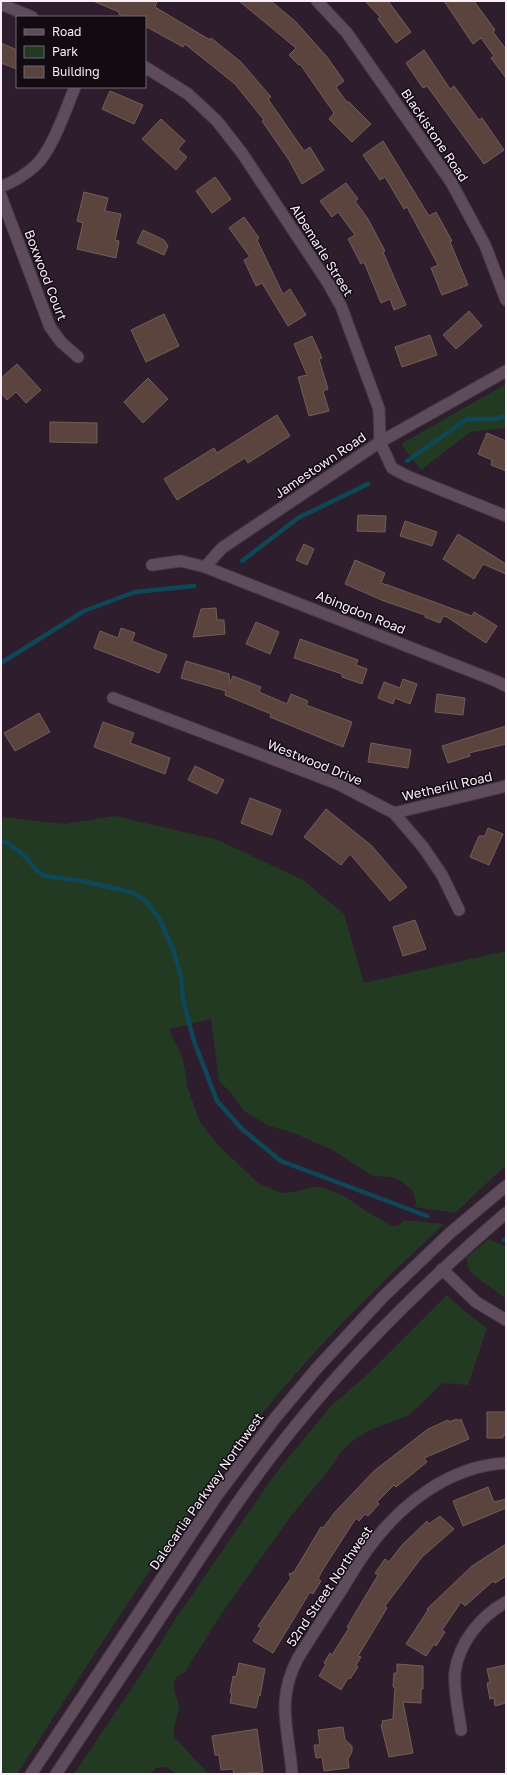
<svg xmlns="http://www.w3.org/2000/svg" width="507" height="1775" font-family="'Golos Text',sans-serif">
	<rect width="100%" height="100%" fill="#2e1e2d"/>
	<g fill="#223a22">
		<path d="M506,384V428L470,432L421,470L401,444Z"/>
		<path d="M115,816L218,840L303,880L344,914L364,983L506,951V1165L455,1213L415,1207L416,1201L412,1190L401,1181L391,1177L373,1176L333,1150L291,1132L269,1126L244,1111L232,1094L219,1081L211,1019L169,1029L183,1059L188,1089L200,1122L218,1145L258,1183L281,1193L294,1192L313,1187L324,1188L344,1196L369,1213L392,1226L399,1225L404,1220L444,1224C371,1292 300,1362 240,1442C211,1479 186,1518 159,1557C111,1628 64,1701 17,1774H1V817L64,824Z"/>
		<path d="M489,1239L506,1247V1299L470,1272L466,1258Z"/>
		<path d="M447,1295L462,1309L487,1328L468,1385L443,1383L409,1415L368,1431L354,1440L341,1452L331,1467L291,1516L220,1616L185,1672L176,1677C170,1693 179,1696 179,1708C178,1718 171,1728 175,1738L209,1774H176L167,1767L156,1768L150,1774H74L142,1673L174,1621L275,1474L330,1407L370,1372Z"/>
	</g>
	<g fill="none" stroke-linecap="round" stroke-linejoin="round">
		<g stroke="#0e4858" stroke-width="4.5">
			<path d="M407,461L467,419H494L506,416"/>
			<path d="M242,561L298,518L368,484"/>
			<path d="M1,663L84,611L135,592L194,586"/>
			<path d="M1,841L8,843L26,857L36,870L44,876L82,881L131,892L146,901L160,920L173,949L181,977L183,1000L194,1041L217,1101L242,1129L281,1161L427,1216"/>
			<path d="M504,1240H506"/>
		</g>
	</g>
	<g fill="#5b433e" stroke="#765c57">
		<path d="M93,1H157L155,7L210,40L211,38L241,62L271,97L268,99L304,151L310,147L324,170L302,184L289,160L262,121L264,120L235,84L185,44L183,47L145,26V17H125L119,14V12Z"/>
		<path d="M239,1H271L296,22L327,57L344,81L336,87L340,93L347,102H349L371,124L352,142L329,119L334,113L300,64L299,65L289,55L296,48Z"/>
		<path d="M365,1H388L411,32L396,43L378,19L380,17Z"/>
		<path d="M444,1H474L495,30L493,32L505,48L506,47V78L491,58L494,56L481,38L473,44Z"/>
		<path d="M1,43L17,50V69L1,63Z"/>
		<path d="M424,50L450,89L454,86L479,120L482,118L504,150L484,164L427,86L423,88L406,63Z"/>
		<path d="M110,91L143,105L134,124L102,109Z"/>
		<path d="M161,119L185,141L178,149L187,157L176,170L142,139Z"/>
		<path d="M383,141L429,216L436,212L452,241L450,242L468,285L442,295L431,268L438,265L407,207L404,209L385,177L380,180L363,155Z"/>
		<path d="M215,177L231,199L212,213L196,191Z"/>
		<path d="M346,183L358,199L355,201L368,219L385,251L383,252L406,305L394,310L390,299L381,303L364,262L361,264L348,239L355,235L338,212L332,217L320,201Z"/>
		<path d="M84,192L108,198L105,211L121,214L115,240L119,241L116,258L77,249L83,223L77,221Z"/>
		<path d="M244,217L259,238L257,240L283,294L290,289L306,315L288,326L262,283L256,286L244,260L250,257L229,228Z"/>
		<path d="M143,230L164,240L168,246L164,255L137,243Z"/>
		<path d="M469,311L482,326L456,349L443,335Z"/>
		<path d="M164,314L179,346L146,362L131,330Z"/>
		<path d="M430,335L437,355L402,367L395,347Z"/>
		<path d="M312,336L322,358L319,359L328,389L323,391L329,411L309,416L298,377L307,375L294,344Z"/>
		<path d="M17,364L41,390L26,403L16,392L7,400L1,393V378Z"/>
		<path d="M148,378L168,399L143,423L124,402Z"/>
		<path d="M277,415L290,436L248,463L245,458L177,500L164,479L214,448L217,453Z"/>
		<path d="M50,422L97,423V443L50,442Z"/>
		<path d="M487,433L506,441V471L491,465L492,460L478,454Z"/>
		<path d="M358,515L386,516L385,532L357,531Z"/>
		<path d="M405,521L437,532L432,546L400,536Z"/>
		<path d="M458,534L506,564V574L483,564L474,579L443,559Z"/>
		<path d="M304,544L314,549L307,565L296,560Z"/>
		<path d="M355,560L385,573L381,583L384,584V585L385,584L472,616L474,612L497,626L486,643L447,617L443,616L440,623L425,617V615L384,601L345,584Z"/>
		<path d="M216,608L217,620H224L225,634L193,637L201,609Z"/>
		<path d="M256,622L279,632L270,654L246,644Z"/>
		<path d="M121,628L135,633L132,641L167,655L159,673L94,648L100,631L118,638Z"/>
		<path d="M300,639L358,660L356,665L367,669L362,684L342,677V674L294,658Z"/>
		<path d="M186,661L229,674L230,683L233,676L261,687L259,692L287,704L291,694L308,701L306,705L352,722L343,747L270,717L271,714L225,695L226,691L181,678Z"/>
		<path d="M403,679L417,684L410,704L395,698L393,704L378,698L384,682L400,688Z"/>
		<path d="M437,694L465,698L463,715L435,712Z"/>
		<path d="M39,713L50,732L15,751L4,733Z"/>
		<path d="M103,722L134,733L130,743L170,758L165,774L94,747Z"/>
		<path d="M506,726V744L469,753L470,756L448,763L442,746Z"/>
		<path d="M371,743L411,750L408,768L368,762Z"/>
		<path d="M195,766L224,780L217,794L188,780Z"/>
		<path d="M250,798L281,810L272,835L241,823Z"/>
		<path d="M326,809L372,846L407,887L390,901L350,854L341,865L304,837Z"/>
		<path d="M488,828L503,834L489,865L470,857L479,836H485Z"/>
		<path d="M415,920L426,949L403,956L393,927Z"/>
		<path d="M487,1412H506V1435H503V1438H487Z"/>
		<path d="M457,1419L458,1421L461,1419L469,1439L424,1458L427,1462L396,1487L394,1485L377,1502L379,1504L368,1516L365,1514L359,1521L356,1518L322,1571L318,1579L321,1581L313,1594L310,1592L273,1653L253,1641L261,1628L258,1626L291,1578L289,1574L294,1572L321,1527L323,1528L335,1512L374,1471L428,1429L448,1420L449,1422Z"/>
		<path d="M488,1487L494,1502L506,1499V1508L463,1526L453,1501Z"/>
		<path d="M440,1516L454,1529L422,1557L385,1606L387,1608L358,1656L361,1657L356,1665L358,1667L350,1679L348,1678L341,1690L319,1676L326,1664L324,1663L330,1653L332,1655L349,1628L347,1627L378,1575L375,1573L385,1559L389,1562L402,1545L427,1521L429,1524Z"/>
		<path d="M506,1544V1576L495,1583L493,1581L465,1606L461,1602L442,1630L445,1632L436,1646L434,1644L426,1656L406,1644L428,1610L427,1609L472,1566Z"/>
		<path d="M239,1663L265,1669L260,1696L259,1695L256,1708L230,1703L232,1693H230L233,1676L236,1677Z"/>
		<path d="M397,1664L423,1666V1689H421V1703L403,1702L413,1753L389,1757L381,1725L383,1724L382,1721L393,1719L395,1687H393L394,1673H397Z"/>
		<path d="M506,1665V1703L495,1706L494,1698L490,1699L487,1683H490L487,1669Z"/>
		<path d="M343,1727L345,1740L352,1746V1752L348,1759L349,1768L324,1771L322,1757L316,1758L314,1745H320L318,1730Z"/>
		<path d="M257,1729L263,1772L234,1774L233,1769L221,1770L219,1755H215L212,1736Z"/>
	</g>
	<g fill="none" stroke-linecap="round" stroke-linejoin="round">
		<g stroke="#483b47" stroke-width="13">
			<g id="minor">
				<path d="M317,1L347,33L451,182L485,245L506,300"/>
				<path d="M1,4L32,17"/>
				<path d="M145,67L188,94L217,121L242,153L328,283L341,306L379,409L380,442L392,468L407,476L506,516"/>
				<path d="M1,187C13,182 25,175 35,166C52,151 66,109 75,87"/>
				<path d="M1,196L50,327L61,342L78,357"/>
				<path d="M152,565L181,561L205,567L496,681L506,686"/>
				<path d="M205,567L222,548L380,442L506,371"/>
				<path d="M113,698L338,784L394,813L423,847L442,875L459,910"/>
				<path d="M394,813L506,786"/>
				<path d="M442,1269L476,1302L506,1320"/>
				<path d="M461,1730C459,1712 453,1690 455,1672C459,1642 481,1616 506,1602"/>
				<path d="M292,1774C289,1730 275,1701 298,1658C311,1637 324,1617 337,1597C347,1582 355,1567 365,1553C398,1506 448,1466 506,1463"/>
			</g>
		</g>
		<g stroke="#483b47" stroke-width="13">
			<g id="secondary">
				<path d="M31,1774L218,1494L276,1417L317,1368L383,1297L450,1233L506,1186"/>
				<path d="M56,1774C99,1709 142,1645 185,1581C219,1529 253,1478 292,1430C356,1350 429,1279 506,1213"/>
			</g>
		</g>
		<use href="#minor" stroke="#5e4c5d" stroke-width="11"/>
		<use href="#secondary" stroke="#5e4c5d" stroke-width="11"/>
	</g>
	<g text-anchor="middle" stroke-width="3" stroke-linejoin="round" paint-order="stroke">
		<g font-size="13" fill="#f9eef8" stroke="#120b12">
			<text transform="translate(435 135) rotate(56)" y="5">Blackistone Road</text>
			<text transform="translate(322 250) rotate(58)" y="5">Albemarle Street</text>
			<text transform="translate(46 275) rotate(69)" y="5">Boxwood Court</text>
			<text transform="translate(320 465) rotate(-34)" y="5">Jamestown Road</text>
			<text transform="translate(361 612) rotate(22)" y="5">Abingdon Road</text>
			<text transform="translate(315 762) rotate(22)" y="5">Westwood Drive</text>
			<text transform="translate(447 786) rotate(-13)" y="5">Wetherill Road</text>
			<text transform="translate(206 1491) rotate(-55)" y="5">Dalecarlia Parkway Northwest</text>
			<text transform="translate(329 1586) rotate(-56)" y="5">52nd Street Northwest</text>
		</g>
	</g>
	<rect width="507" height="1775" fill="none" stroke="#f9eef8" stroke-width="4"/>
	<rect x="16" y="16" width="130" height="72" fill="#120b12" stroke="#6e666e"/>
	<rect x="24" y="29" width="20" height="6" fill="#5e4c5d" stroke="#6e666e"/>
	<text x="52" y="36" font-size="12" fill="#f9eef8">Road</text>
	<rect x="24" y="46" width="20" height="12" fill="#223a22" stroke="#6e666e"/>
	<text x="52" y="56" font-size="12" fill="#f9eef8">Park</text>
	<rect x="24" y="66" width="20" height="12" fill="#5b433e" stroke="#6e666e"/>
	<text x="52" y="76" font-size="12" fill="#f9eef8">Building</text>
</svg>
